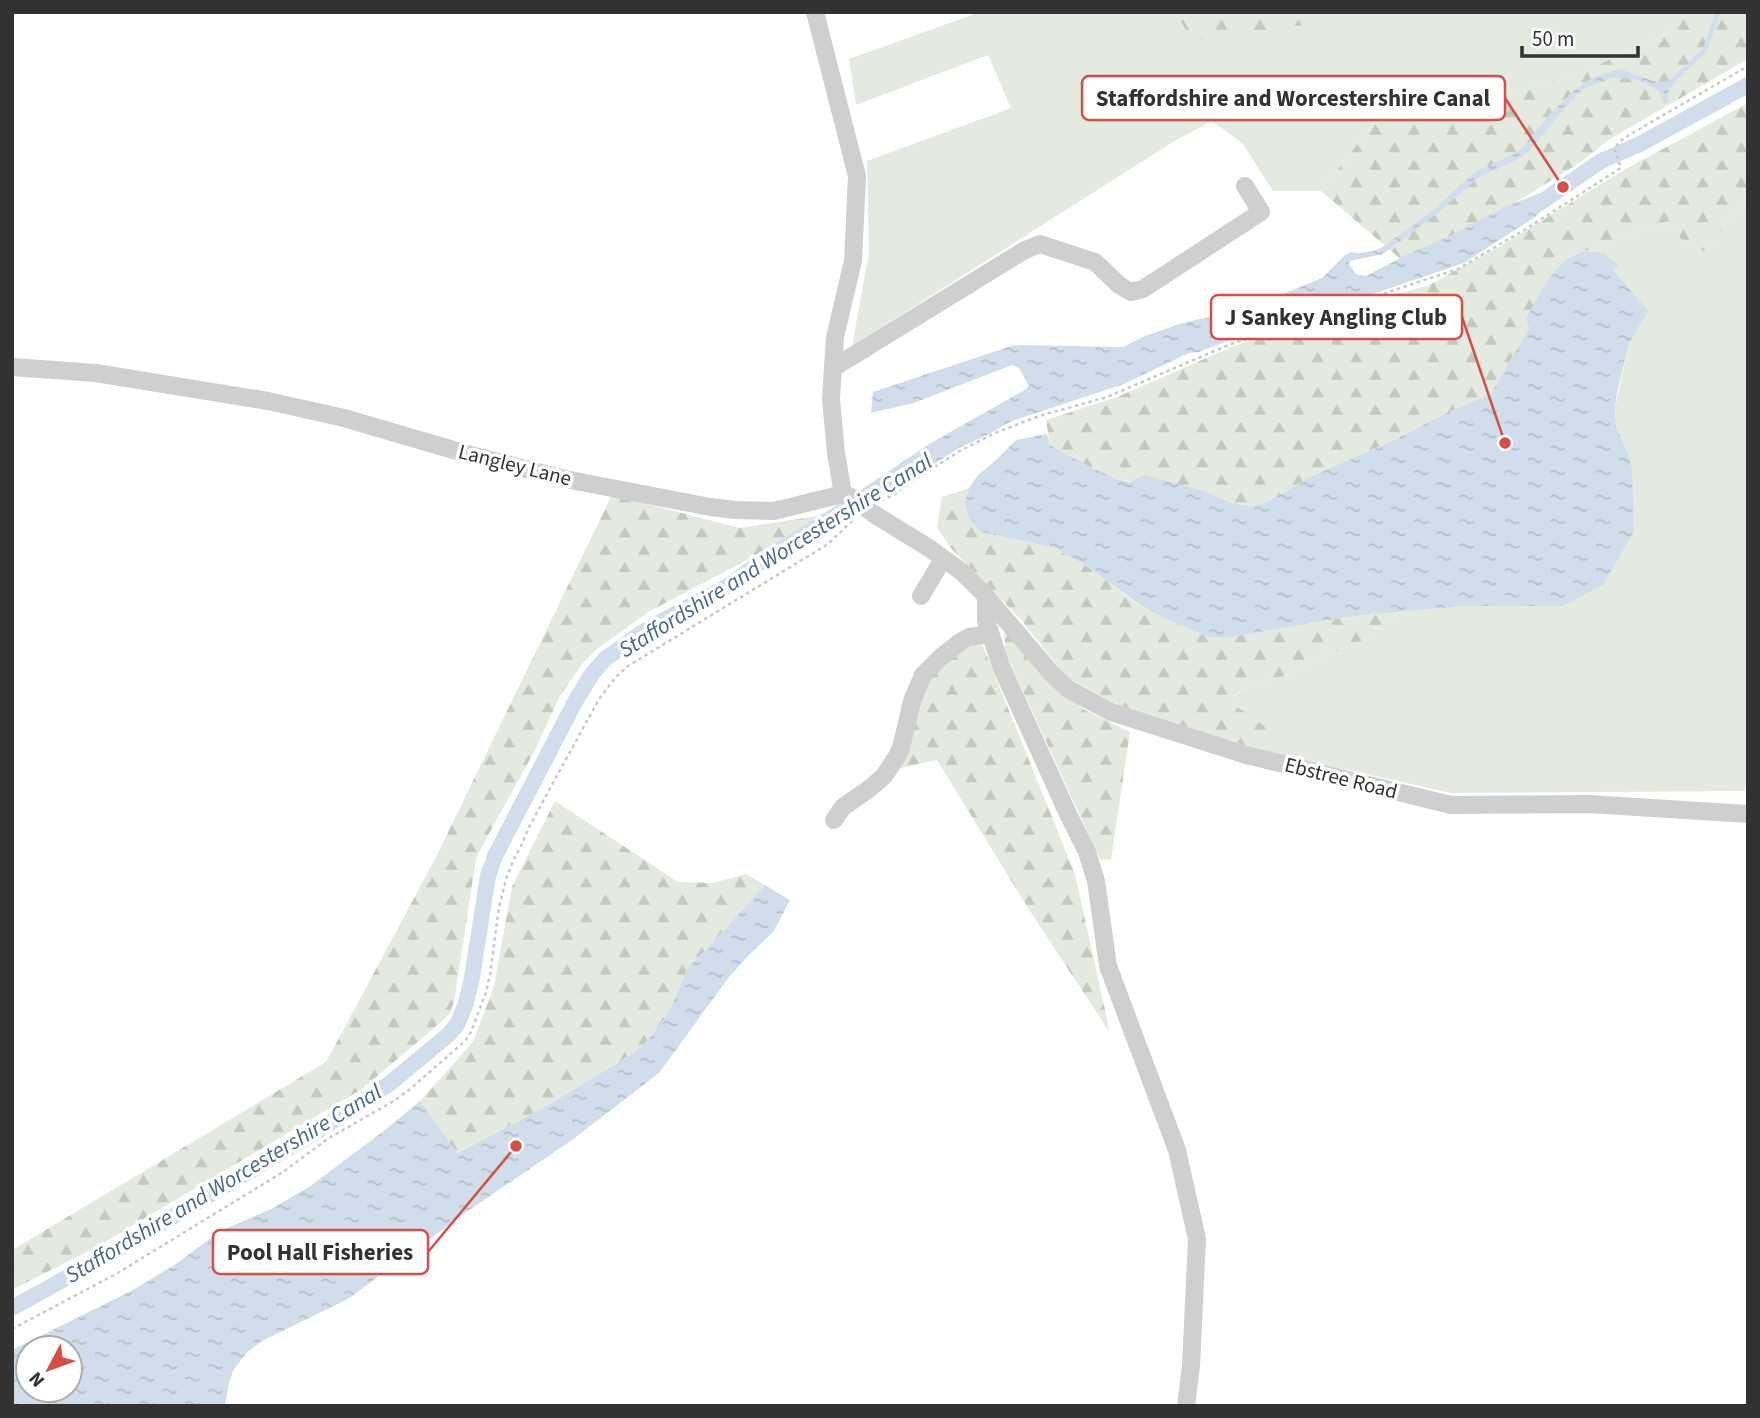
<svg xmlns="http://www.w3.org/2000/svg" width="1760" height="1418" font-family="'Source Sans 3',sans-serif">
	<defs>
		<pattern id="forest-firs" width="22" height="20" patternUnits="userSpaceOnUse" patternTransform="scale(1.75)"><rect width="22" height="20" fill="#e4eadf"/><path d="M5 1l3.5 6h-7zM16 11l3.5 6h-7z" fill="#c4c9c0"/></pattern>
		<pattern id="water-ripples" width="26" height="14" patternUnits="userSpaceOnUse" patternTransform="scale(1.75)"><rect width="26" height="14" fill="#d1ddea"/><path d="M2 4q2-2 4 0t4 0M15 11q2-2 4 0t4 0" fill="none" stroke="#b4bec9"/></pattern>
	</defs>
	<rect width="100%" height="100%" fill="#fff"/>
	<g fill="#e4eadf">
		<path d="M980,12H1673V29L1577,75L1491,99L1376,120L1321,191H1273L1243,144L1212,121L1173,142L852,346L869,252L867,161L1011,108L988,55L856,105L849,59Z"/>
		<path d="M1748,196V767L1745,791L1451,793L1268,752L1233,704V697L1252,684L1284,676L1309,663L1361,641L1400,612L1463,606H1563L1634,531L1629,456L1616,426L1615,408L1629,343L1649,311L1613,270L1619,265L1603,253L1585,251L1669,221L1683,242L1706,252Z"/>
	</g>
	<g fill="url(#forest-firs)">
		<path d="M1175,12H1400L1192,40Z"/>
		<path d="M1673,12H1748V59L1610,139L1581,162L1473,229L1404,262L1321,191L1376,120L1491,99L1577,75L1673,29Z"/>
		<path d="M1748,103V196L1706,252L1683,242L1669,221L1571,256C1551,274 1539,296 1526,319L1529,328L1491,394L1446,413L1394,440L1312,476L1269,501L1252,506L1231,503L1207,492L1117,479L1088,466L1050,445L1046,420L1117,397L1234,346L1380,298L1427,286L1499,247L1622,171Z"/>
		<path d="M969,488L965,502L981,532L1055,548L1091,569L1132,600L1157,615L1208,637L1226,638L1347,617L1400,612L1361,641L1309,663L1284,676L1252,684L1233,696V704L1270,730L1268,752L1131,712L1066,677L1023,622L950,547L937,527L942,497Z"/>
		<path d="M612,495L740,528L824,515L749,559L650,611L598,648L582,664L560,696L535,750L478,854L475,865L454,1002L450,1013L441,1022L362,1089L100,1245L12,1290V1250L326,1062L436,857Z"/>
		<path d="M1004,630L1039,669L1083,709L1130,732L1111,860L1100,859L1005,652Z"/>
		<path d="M981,641L1075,874L1110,1033L1028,908L937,760L897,769L902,704L950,656Z"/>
		<path d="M555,801L678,882L713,883L746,874L765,885L703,953L688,967L673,1003L663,1021L646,1042L632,1054L543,1108L456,1153L420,1101L473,1042L494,986L512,887Z"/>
	</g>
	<g fill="url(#water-ripples)" fill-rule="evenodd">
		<path d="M1617,69C1635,71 1655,88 1672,79L1676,82C1669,89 1666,92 1669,102L1664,104L1659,92L1655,88L1635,79L1612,78L1588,87L1577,94L1529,151L1518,159L1478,178L1439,212L1383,254L1350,261L1349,264L1356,274L1366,276L1406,255L1454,234L1505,207L1540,193L1554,190L1557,196L1535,217L1464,263L1352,301L1238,337L1199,352L1189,353L1124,384L1012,421L989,434L959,448L894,490L875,497L841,520L804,527L824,515L929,444L1023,391L1029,386L1019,368L1012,365L914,403L871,413L873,392L1011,346L1020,345L1123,347L1145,336L1179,324L1220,314L1285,293L1322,278L1344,256L1350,252L1360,253L1374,251L1381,248L1433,210L1476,171L1512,155L1523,147L1548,116L1573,91L1590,79L1603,74L1610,73Z"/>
		<path d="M1585,251L1603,253L1619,265L1613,270L1649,311L1629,343L1617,393L1615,408L1616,426L1629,456L1632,470L1634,531L1603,585L1563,606H1463L1347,617L1226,638L1208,637L1157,615L1133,600L1091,569L1055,548L981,532L969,518L965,502L969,488L978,475L994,462L1016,440L1047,434L1050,445L1088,466L1117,479L1130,482L1145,475L1207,492L1231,503L1252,506L1269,501L1312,476L1394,440L1446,413L1491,394L1529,328L1526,319C1537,299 1550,271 1569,258C1574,255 1579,253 1585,251Z"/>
		<path d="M765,885L790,900L774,931L749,955L729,977L659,1073L572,1140L465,1213L348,1299L262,1341L246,1353L233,1371L228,1387L225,1406H12V1350L133,1290L176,1264L220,1231L271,1209L309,1187L385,1130L420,1101L457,1153L543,1108L632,1054L646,1042L663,1021L673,1003L688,967L703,953ZM28,1348H70V1390H28Z"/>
	</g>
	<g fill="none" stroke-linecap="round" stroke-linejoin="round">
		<path stroke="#d1ddea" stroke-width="4.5" d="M1670,83L1705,50L1718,12"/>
		<g stroke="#d1ddea" stroke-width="16">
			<path d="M1540,203L1601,161L1640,144L1748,85"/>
			<path d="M12,1308L115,1251L314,1133L389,1084L447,1036L457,1025L466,1003L472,977L488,876L495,856L576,700L592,674L605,659L640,634L662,621L728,586L765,559L841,512"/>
		</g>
		<g stroke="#c9c9c9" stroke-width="2.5" stroke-dasharray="3.5 3.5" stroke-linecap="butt">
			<path d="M881,500L894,495L901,489L958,452L995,433L1039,416L1107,397L1231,344L1458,269L1529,227L1621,168L1614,148L1624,138L1748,66"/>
			<path d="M12,1329L116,1274L283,1172L329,1138L392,1102L409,1090L465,1041L471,1032L486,992L490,975L499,907L507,876L514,859L521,846L530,825L599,699L616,677L628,666L828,544L853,520"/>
		</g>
		<g stroke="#cfcfcf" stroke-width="18">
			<path d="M815,12L857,176L853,261L835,337L831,399L836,453L843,494"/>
			<path d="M12,367L96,373L268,401L344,418L467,454L565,479L710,507L736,510L774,511L843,494L849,496"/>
			<path d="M833,368L1025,250L1040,244L1095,262L1119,285L1131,292L1143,289L1261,212L1245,186"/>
			<path d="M874,514L929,548L962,572L983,593L1052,674L1068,689L1111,712L1246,755L1451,805L1589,804L1748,814"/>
			<path d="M921,596L943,559"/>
			<path d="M986,598V620L1001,666L1068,814L1087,852L1096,881L1108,966L1177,1150L1197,1239L1191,1366L1186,1406"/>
			<path d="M834,820L843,807L869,789L884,776L896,758L901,748L912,701L923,675L941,657L960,642L969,637L990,634"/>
		</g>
		<path stroke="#cfcfcf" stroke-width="18" d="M849,496L874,514"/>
	</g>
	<g text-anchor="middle" stroke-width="7" stroke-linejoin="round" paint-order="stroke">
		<g font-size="21" fill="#323232" stroke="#fff">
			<text transform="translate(515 465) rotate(14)" y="7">Langley Lane</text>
			<text transform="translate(1341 778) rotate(14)" y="7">Ebstree Road</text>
		</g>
		<g font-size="23" font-style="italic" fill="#47698d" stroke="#fff">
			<text transform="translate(775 555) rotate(-32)" y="8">Staffordshire and Worcestershire Canal</text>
			<text transform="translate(223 1183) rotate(-31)" y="8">Staffordshire and Worcestershire Canal</text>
		</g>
	</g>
	<path fill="none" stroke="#d54f48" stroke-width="2.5" d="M1563 187L1505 98M1505 443L1462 317M516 1146L428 1252"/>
	<g fill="#d54f48" stroke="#fff" stroke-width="2.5">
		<circle cx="1563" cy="187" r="7"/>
		<circle cx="1505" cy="443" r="7"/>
		<circle cx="516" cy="1146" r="7"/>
	</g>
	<g fill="#fff" stroke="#d54f48" stroke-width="2.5">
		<rect x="1082" y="76" width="423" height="44" rx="7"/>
		<rect x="1211" y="295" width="251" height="44" rx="7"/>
		<rect x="213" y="1230" width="215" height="44" rx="7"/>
	</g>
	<g font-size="23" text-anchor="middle" font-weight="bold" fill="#323232">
		<text x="1293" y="106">Staffordshire and Worcestershire Canal</text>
		<text x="1336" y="325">J Sankey Angling Club</text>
		<text x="320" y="1260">Pool Hall Fisheries</text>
	</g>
	<rect width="1760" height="1418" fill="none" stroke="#323232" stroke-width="28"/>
	<g transform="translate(49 1369) rotate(229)"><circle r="33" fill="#ffffff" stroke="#adadad" stroke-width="2"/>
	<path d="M0-5L12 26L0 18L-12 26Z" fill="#d54f48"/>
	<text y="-10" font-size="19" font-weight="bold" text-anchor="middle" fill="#323232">N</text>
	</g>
	<path d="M1522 46v10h116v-10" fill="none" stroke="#323232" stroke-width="3.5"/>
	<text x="1532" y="46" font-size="21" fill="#323232" stroke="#ffffff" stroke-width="5" paint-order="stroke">50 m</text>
</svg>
